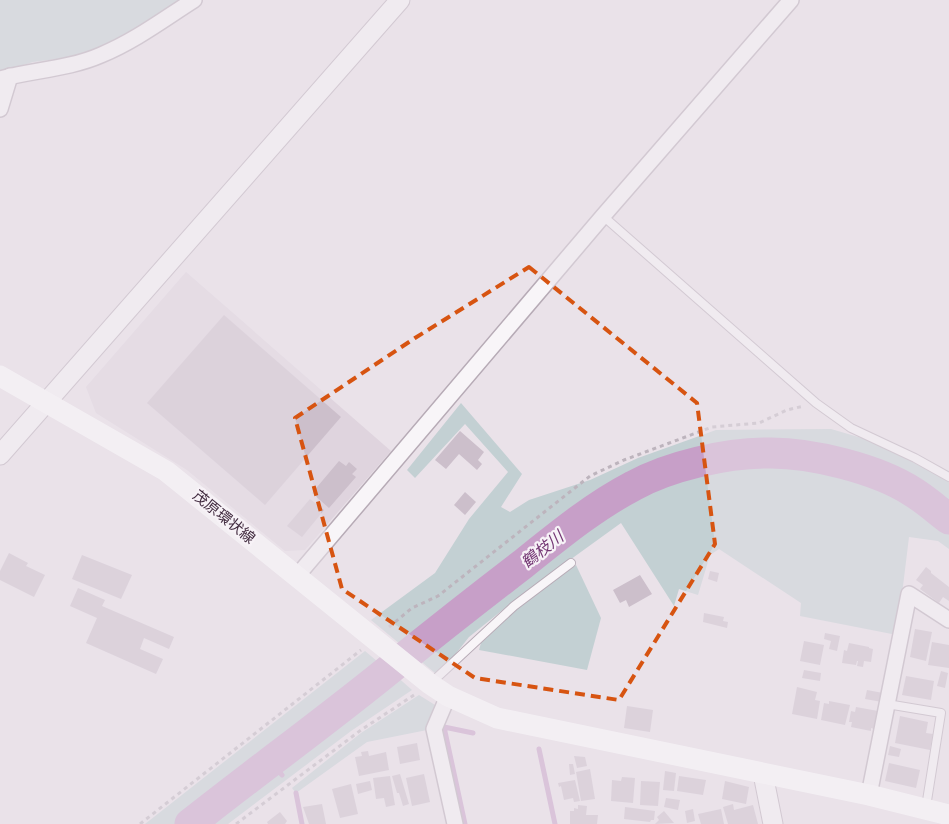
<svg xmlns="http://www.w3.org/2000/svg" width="949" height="824" font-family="'Open Sans','Noto Sans JP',sans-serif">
	<rect width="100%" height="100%" fill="#eae2e9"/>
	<path fill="#dfd4de" d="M186,272L391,451L305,550L285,551L187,470L96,413L86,387Z"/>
	<g fill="#c3d0d3">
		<path d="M0,0H182L101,50L72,57L33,62L0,72Z"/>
		<path d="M461,403L522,474L501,507L510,512L529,500L590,480L638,458L716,430L831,429L872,441L949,481V549L938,541L909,537L897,635L800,616L801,603L719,549L710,555L698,595L679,589L674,606L621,523L520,596L469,637L450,661L435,673L371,620L435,573L469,519L508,472L465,424L415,478L407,470Z"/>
		<path d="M576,565L601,618L587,670L479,650L481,643L520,606Z"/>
		<path d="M365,651L384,667L181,824H145Z"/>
		<path d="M394,674L412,690L351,731L228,824H198Z"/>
		<path d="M419,695L435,705L427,730L367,742L296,793L292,788L361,733Z"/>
	</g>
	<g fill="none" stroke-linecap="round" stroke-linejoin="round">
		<g stroke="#c79fc8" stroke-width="5">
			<path d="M539,749L555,824"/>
			<path d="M271,762L282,775"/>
			<path d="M296,793L302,824"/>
			<path d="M465,824L444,727L473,733"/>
		</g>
		<path stroke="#c79fc8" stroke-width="31" d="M190,824C258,770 329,719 396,664C438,630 480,597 523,564C558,536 593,507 633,486C669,466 726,453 767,453C810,452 878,469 913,492C926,500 937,510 949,519"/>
	</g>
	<g fill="#ccbfcb">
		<path d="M224,315L341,417L265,505L147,403Z"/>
		<path d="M460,431L484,452L478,460L482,464L477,470L459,454L446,469L435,460Z"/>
		<path d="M339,461L346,466L349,462L357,469L352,474L356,477L329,508L312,493Z"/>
		<path d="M465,492L476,502L465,515L454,505Z"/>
		<path d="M310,499L324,510L302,537L287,526Z"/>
		<path d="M9,553L28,563L26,566L45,575L34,597L0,580V571Z"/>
		<path d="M82,555L132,575L121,599L72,579Z"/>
		<path d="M926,567L931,571V573L949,587V601L943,597L939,603L920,589L923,585L916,580Z"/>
		<path d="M710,571L719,573L717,582L708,579Z"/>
		<path d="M640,575L652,594L629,607L626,600L620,603L613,590Z"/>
		<path d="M78,588L105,600L102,606L174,637L169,649L144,638L140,649L163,659L156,674L86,643L97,618L70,606Z"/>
		<path d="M704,613L724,617L723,621L728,622L727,628L703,622Z"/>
		<path d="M915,629L932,632L926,661L910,657Z"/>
		<path d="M825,633L840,636L837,651L829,649L831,641L824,639Z"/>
		<path d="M804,641L824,645L820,665L800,661Z"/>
		<path d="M932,642L949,645V668L928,665Z"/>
		<path d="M849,643L869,647V648L873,649L871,662L864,661L863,667L857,666L858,661H857L856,665L842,663L844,650L847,651Z"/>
		<path d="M804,670L821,673L820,681L802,678Z"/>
		<path d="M941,671L948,673L945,688L937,686Z"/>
		<path d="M906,676L934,681L931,700L902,695Z"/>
		<path d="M797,687L817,692L815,700L820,701L817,719L792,714Z"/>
		<path d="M867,690L883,693L882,702L865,699Z"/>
		<path d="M829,701L850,705L845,725L821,720L824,703L829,704Z"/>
		<path d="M627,706L653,710L650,732L624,728Z"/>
		<path d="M856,707L878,711L874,729L871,728V731L851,727L852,722H849L851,711L855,712Z"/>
		<path d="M900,716L928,722L926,733L933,734L930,750L895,743Z"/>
		<path d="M417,743L420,760L400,764L397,747Z"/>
		<path d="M890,746L901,749L899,757L888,755Z"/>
		<path d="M368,751L369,756L386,752L389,770L359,776L355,757L362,756L361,752Z"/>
		<path d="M574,756L585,757L587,766L577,768Z"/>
		<path d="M889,763L920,770L916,788L885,781Z"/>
		<path d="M569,764H573L575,774L570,775Z"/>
		<path d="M590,769L595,799L581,801L576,772Z"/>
		<path d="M665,771L676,773L674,791L663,790Z"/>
		<path d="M400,774L409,804L403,806L399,793H397L392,776Z"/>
		<path d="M424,774L430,802L412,806L406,778Z"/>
		<path d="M390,776L395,805L386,807L384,798L376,799L373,778Z"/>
		<path d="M679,776L706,780L703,795L677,791Z"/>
		<path d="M622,777L635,778L633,803L611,801L612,780L621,781Z"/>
		<path d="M575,780L580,801L574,802L573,798L564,800L561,786L559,787L558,783Z"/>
		<path d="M370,781L372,790L358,794L356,784Z"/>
		<path d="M641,781L660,782L658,806L640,805Z"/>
		<path d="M725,781L749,787L746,804L722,799Z"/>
		<path d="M351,784L358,814L340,818L332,789Z"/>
		<path d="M666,798L680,800L678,810L664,807Z"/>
		<path d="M322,804L326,824H309L303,807Z"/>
		<path d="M733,804L734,810L753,805L758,824H728L723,807Z"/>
		<path d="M578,805L587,806L586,815H598L597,824H570V811H574V808L578,809Z"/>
		<path d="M625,807L655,811L654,820H651L650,822L624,819Z"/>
		<path d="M693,809L695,821L687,823L685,811Z"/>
		<path d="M721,809L724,824H701L698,814Z"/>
		<path d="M664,811L674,823L655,824L659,820L657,817Z"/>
		<path d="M280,812L287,821L285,824H268L267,822Z"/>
	</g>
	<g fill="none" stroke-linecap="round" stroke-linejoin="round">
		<g stroke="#b7abb6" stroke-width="10">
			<g id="service">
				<path d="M603,216L816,403L851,428L915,458L949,477"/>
				<path d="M431,683L514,606L571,563"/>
				<path d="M887,704L941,713L926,807"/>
			</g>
		</g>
		<g stroke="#b7abb6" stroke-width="18">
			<g id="minor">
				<path d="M0,79C33,70 69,69 101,55C135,41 164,19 194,0"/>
				<path d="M0,109L10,76"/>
				<path d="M297,576L603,216L791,0"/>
				<path d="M448,696L434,729L455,824"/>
				<path d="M869,795L909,594L949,620"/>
			</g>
		</g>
		<g stroke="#b7abb6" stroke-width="21">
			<g id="tertiary">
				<path d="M0,455L400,0"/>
				<path d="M763,774L773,824"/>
			</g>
		</g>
		<g stroke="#bdb4bd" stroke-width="3" stroke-dasharray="4 4" stroke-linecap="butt">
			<path d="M389,627L412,608L438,596L590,476L624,460L712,427L759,423L787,410L804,406"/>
			<path d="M140,824L361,650"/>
			<path d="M236,824L361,730L414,695"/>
		</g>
		<use href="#service" stroke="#f8f5f8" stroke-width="8"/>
		<use href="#minor" stroke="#f8f5f8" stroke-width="15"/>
		<use href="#tertiary" stroke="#f8f5f8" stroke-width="19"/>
		<path stroke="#fff" stroke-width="21" d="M0,376L166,471L430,684L448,696L497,718L869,795L949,815"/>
	</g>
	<path d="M0 0H949V824H0ZM529,267L697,403L715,544L619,700L475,678L342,589L295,418L415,338Z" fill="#eae2e9" fill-opacity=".55" fill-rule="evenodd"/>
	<path fill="none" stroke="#d75411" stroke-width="4" stroke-dasharray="10 6" stroke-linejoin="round" d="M529,267L697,403L715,544L619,700L475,678L342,589L295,418L415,338Z"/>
	<g text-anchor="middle" stroke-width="4.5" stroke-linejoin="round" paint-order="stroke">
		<g font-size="15" fill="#412b3f" stroke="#f7f2f7">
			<text transform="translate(224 517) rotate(39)" y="5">茂原環状線</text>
		</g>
		<g font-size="16" font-style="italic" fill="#733673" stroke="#f7f2f7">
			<text transform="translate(542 549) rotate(-38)" y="6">鶴枝川</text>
		</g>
	</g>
</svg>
